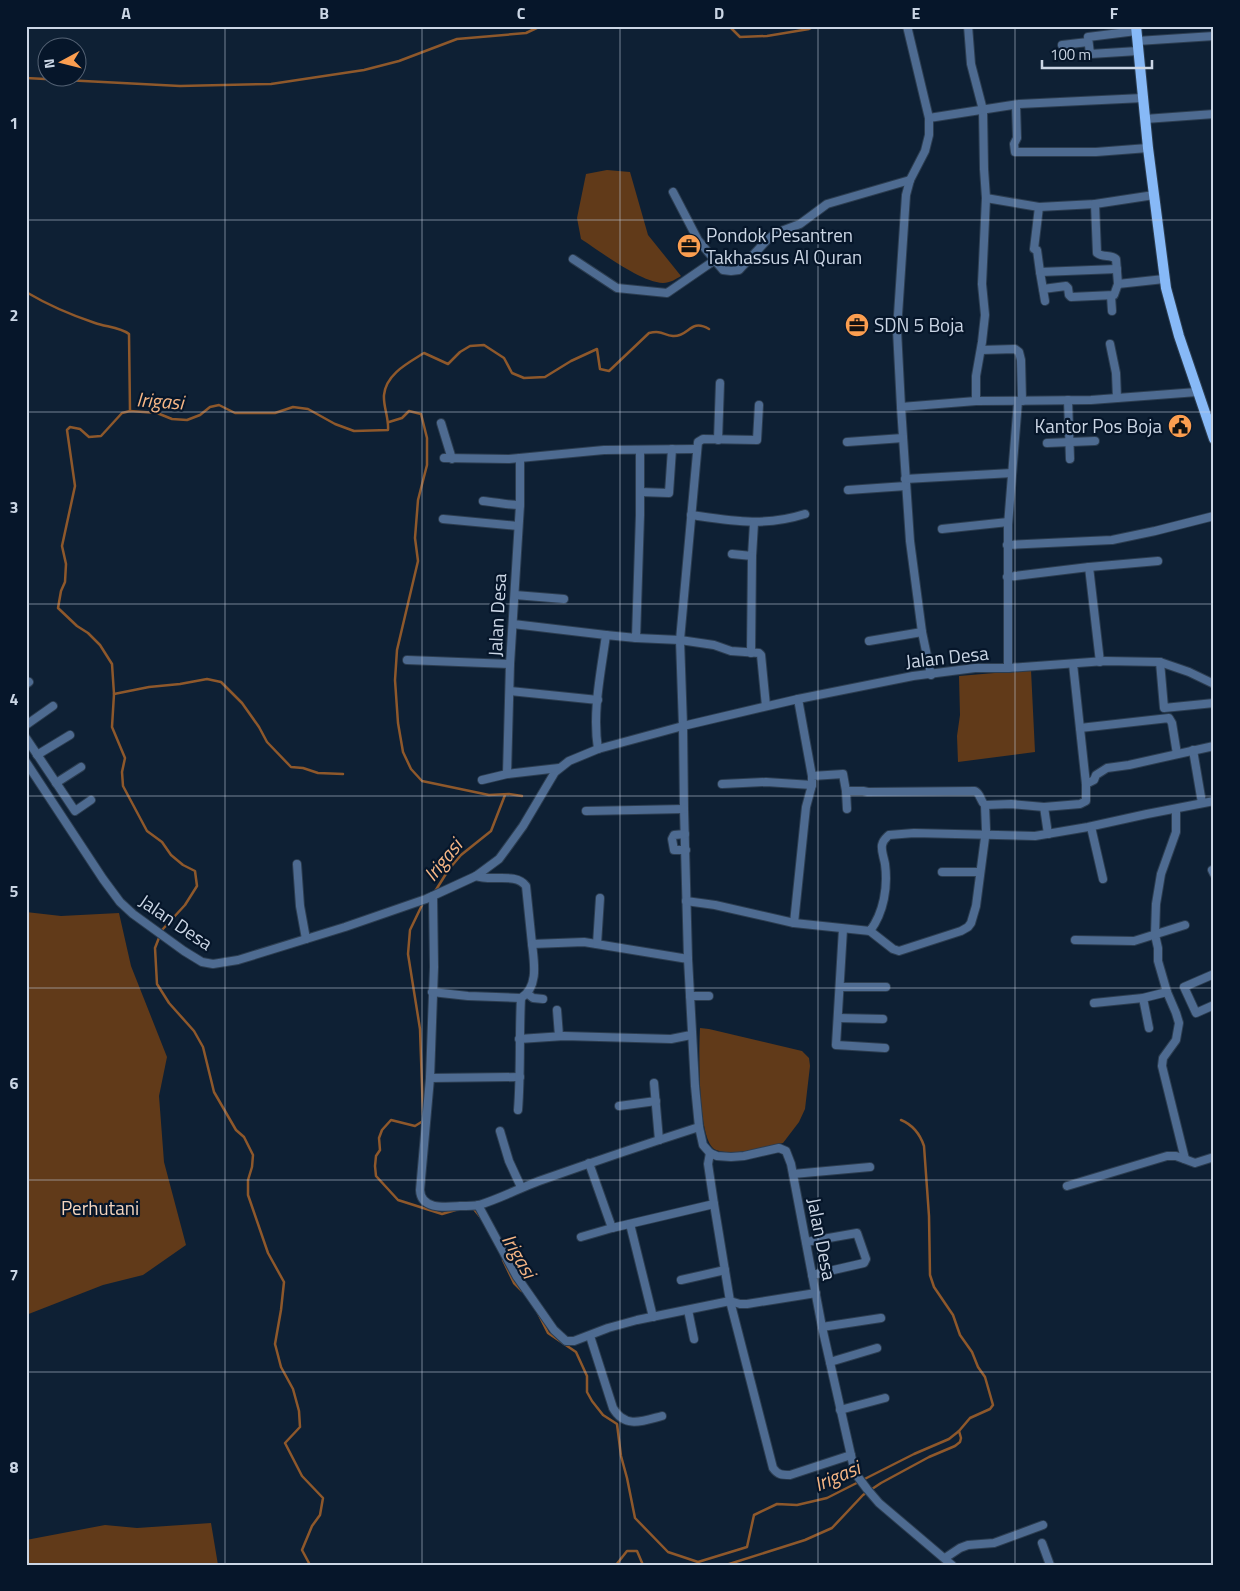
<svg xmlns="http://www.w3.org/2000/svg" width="1240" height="1591" font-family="'Titillium Web',sans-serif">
	<rect width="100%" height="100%" fill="#0e2034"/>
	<g fill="#613a19">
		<path d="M607,170L630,172L648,235L681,276C676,279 670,283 663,283C640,282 601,252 581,239L577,218L586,174Z"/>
		<path d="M1031,670L1035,752L958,762L957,736L960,715L959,676Z"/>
		<path d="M26,912L61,916L119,913L131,966L167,1057L159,1096L164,1162L186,1245L143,1275L103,1285L26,1315Z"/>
		<path d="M700,1028L709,1029L802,1051L809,1058L810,1066L805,1109L799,1122L783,1143C765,1147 733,1157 716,1150C697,1144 699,1048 700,1028Z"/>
		<path d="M211,1523L218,1565H26V1540L105,1525L137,1528Z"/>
	</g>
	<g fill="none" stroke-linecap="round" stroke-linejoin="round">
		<g stroke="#8e582b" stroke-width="2.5">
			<path d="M729,26L740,37L767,36L809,29L815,26"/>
			<path d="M26,78L180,86L271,84L364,70L399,61L457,39L526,33L541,26"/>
			<path d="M26,292C48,305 71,315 95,323C106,327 120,327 129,334L130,411"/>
			<path d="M389,422L402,418L409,411L421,414L427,438V465L418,500L415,538L418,561L397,650L395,680L398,723L403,752L411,769L422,781L489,795L509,794L522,796"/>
			<path d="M114,694L149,687L180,684L207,679L221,682L242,703L259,727L267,742L291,767L303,768L318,773L343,774"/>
			<path d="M434,893L449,869L461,855L491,831L505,795"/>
			<path d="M423,1115L420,1029L408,954L410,930L423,903"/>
			<path d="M423,1121L415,1126L391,1120L382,1130L379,1138L380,1150L376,1156L375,1166L376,1176L398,1200L442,1214L459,1209"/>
			<path d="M473,1208L482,1219"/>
			<path d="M503,1260L514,1283L522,1291"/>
			<path d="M538,1313L548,1333L576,1352L587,1376V1392L592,1401L603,1415L617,1424L621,1456L627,1478L635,1518L668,1552L698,1562L747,1547L754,1515L777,1504L797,1505L827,1498L914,1454L949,1439L959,1431L970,1418L990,1409L993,1405L985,1377L978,1367L972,1352L960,1335L953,1315L934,1287L930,1275L929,1216L924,1146C920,1134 913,1125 901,1120"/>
			<path d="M310,1565L302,1550L312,1526L320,1515L323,1498L302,1476L285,1443L300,1427L299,1411L293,1389L281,1367L275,1344L281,1310L284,1282L268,1253L248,1195V1180L252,1167L253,1155L244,1137L236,1130L214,1092L203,1047L194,1031L169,1003L157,984L155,948L162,930L185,905L197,886L195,871L183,865L171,855L162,842L147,831L123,786L122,772L125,758L112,727L114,694L112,664L100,645L88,633L77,626L58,608L61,591L65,582L66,564L62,546L75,486L67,430L70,427L80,429L89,437L101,436L122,413L130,411L157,413L172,419L187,420L200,415L210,407L219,405L235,413H275L293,407L308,409L335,424L354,431L388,430C389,418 383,406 384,395C386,374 408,363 424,353L448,364L460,352L470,346L484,345L504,358L512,373L524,378L545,377L571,361L597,349L600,369L609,371L649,333C662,330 663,335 673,336C689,337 690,318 709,329"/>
			<path d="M616,1565L627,1551H637L643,1565"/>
			<path d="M726,1565L805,1540L832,1528L863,1495L881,1483L929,1457L955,1446L960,1442L961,1438L959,1431"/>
		</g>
		<g stroke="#2c3d50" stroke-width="10">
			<g id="minor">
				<path d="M907,26L929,118V135L925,151L910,180L906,195L897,330L901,407L910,541L922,632L931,675"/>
				<path d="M968,26L971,64L983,110L984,169L986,198L982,284L985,315L982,342L976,376V401"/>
				<path d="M1136,31L1088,37L1090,54L1138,51"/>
				<path d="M1137,41L1214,36"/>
				<path d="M1062,45L1088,42"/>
				<path d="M1016,105L1017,138L1014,144L1015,152H1096L1148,148"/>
				<path d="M929,118L1019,104L1143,98"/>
				<path d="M1145,119L1214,114"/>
				<path d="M673,192L698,240L723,270L731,271L739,270L768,239L776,233L800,224L827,204L910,180"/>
				<path d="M986,198L1039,207L1095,204L1154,195"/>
				<path d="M1039,207L1034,249L1037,250L1040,272L1117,269"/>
				<path d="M573,259L617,288L667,293L715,260"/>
				<path d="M1040,272L1045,301"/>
				<path d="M1118,284L1164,279"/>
				<path d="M1043,289L1066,286L1068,288L1069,295L1071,297L1114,295L1118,284L1116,259C1111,254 1103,258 1097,253L1095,204"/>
				<path d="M1111,296L1112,311"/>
				<path d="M1110,344L1116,373L1117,398"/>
				<path d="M981,350L1015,349L1019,352L1021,360L1022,401"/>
				<path d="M1068,400L1070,459"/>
				<path d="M759,405L757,440L703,439L698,442L680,640L683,726L684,809L688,959L695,1086L699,1127L703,1145L710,1153L717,1156L731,1157L744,1156L779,1148L786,1151L791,1164L822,1327L855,1473L867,1489L879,1503L952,1565"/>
				<path d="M901,407L976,401L1091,400L1197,392"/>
				<path d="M441,423L452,459"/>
				<path d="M718,440L720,383"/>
				<path d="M847,442L903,438"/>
				<path d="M1047,443L1095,441"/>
				<path d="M444,458L509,459L604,450L696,449"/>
				<path d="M905,479L1012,473"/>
				<path d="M848,490L906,486"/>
				<path d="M640,492L669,493L672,449"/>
				<path d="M483,501C495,502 507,505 520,505"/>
				<path d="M691,515C733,521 764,527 805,514"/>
				<path d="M443,519L518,526"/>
				<path d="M942,529L1008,522"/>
				<path d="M1007,545L1112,540L1155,531L1214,516"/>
				<path d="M732,554L752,556L754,523"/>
				<path d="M1089,567L1100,662"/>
				<path d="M1007,577L1089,567L1158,561"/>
				<path d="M515,595L564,599"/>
				<path d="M513,624L606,635"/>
				<path d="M636,638L680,640L714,645L731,651L759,653L761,655L766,706"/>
				<path d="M869,641L922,632"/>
				<path d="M751,653L752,556"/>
				<path d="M407,660L510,664"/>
				<path d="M1160,662L1164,708L1214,703"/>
				<path d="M1008,668V525L1018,401"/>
				<path d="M26,684L29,682"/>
				<path d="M510,691L598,700"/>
				<path d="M798,699L812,776"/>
				<path d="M26,725L53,706"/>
				<path d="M1080,728L1169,718L1172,723L1177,754"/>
				<path d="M26,738L75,811L91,800"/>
				<path d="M598,749C592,712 601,672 606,635L636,638L640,515V450"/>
				<path d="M1193,750L1202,803"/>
				<path d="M37,755L70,735"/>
				<path d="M26,762L103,879L120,902L133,914L184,951L202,962L213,964L238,960L345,927L426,899L476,876L499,859L510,844L523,826L555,772L569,761L598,749L683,726L798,699L913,676L975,668H1008L1105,661L1160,662L1189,672L1214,684"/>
				<path d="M507,774L510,664L520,505V458"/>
				<path d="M482,780L507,774L559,768"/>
				<path d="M56,783L81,767"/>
				<path d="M722,784L766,782L812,785L806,807L794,923"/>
				<path d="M1086,784L1094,780L1096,775L1107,768L1129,765L1214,746"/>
				<path d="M812,785V776L843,774L846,791H863L868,792L975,791C981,794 980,801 985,805L986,830L976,906L971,923L968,927L961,931L899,951L893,949L870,931"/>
				<path d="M846,791L847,809"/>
				<path d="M985,805L1011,804L1044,807L1048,834"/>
				<path d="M1044,807L1080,804L1086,801V784L1073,664"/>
				<path d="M1176,809V832L1161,874L1156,904L1155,935L1158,948V961L1167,992L1176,1013L1179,1023L1176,1040L1163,1058L1162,1066L1185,1159"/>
				<path d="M586,811L684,809"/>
				<path d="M1091,827L1103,879"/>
				<path d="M685,834L674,835L672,839L674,850H686"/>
				<path d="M297,864L300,906L306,939"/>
				<path d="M1212,870L1214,874"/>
				<path d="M942,872H980"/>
				<path d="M476,876C491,882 516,872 526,886L532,944L584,942L688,959"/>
				<path d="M433,896L434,967L430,1078L420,1190C421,1210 445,1207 460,1206C466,1206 473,1206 479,1205C499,1199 520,1188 539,1181C593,1162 646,1144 699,1127"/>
				<path d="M686,901L715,905L794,923L870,931C884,912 888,887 885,864C884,858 881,851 882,845C883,840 886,838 889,835L914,833L1035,836L1088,827L1147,814L1214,801"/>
				<path d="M843,929L836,1045L885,1048"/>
				<path d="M1075,940L1134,941L1185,925"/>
				<path d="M597,944L600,898"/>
				<path d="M1214,974L1184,987L1196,1013L1214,1005"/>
				<path d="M841,987H886"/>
				<path d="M432,992L468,996L521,998C539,987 534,962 532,944"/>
				<path d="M528,994L533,998L543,999"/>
				<path d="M690,996H709"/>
				<path d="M1143,998L1149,1028"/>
				<path d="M1094,1003L1143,998L1167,992"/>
				<path d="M557,1010L559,1036"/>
				<path d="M838,1018L883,1019"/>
				<path d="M519,1039L564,1036L671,1039L691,1035"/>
				<path d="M430,1078L520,1077"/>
				<path d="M654,1083L659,1140"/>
				<path d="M619,1106L656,1101"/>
				<path d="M518,1110C521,1072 519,1035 521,998"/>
				<path d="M500,1131L509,1161L521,1187"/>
				<path d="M589,1163L612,1228L714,1204L708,1164L710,1153"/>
				<path d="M793,1174L870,1167"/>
				<path d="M1067,1186L1167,1156H1176L1195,1163L1214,1157"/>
				<path d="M714,1204L730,1301L773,1468C778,1475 782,1475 790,1475L851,1455"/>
				<path d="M478,1205L517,1277L554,1330L566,1341H574L608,1328L637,1320L730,1301L740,1304H747L816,1293"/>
				<path d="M630,1224L653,1317"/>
				<path d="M581,1237L612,1228"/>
				<path d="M806,1242L857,1233L866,1259L864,1263L812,1275"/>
				<path d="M681,1280L725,1270"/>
				<path d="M688,1310L694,1339"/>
				<path d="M822,1327L881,1318"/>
				<path d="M590,1336L613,1408C625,1429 643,1421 662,1416"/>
				<path d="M830,1362L877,1348"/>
				<path d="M840,1410L885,1398"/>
				<path d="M1042,1543L1050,1565"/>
				<path d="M945,1558L960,1548L968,1545L994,1543L1043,1525"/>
			</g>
		</g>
		<g stroke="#2c3d50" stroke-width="12">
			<path id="major" d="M1136,26L1148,148L1166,288L1179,336L1214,439"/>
		</g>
		<use href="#minor" stroke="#4e6b91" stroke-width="8"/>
		<use href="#major" stroke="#87b9f7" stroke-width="10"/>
	</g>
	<path fill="none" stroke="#cbd6e5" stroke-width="1" stroke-opacity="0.55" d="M225,26V1565M422,26V1565M620,26V1565M818,26V1565M1015,26V1565M26,220H1214M26,412H1214M26,604H1214M26,796H1214M26,988H1214M26,1180H1214M26,1372H1214"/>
	<defs>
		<g id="office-disc" transform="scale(1.25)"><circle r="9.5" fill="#fb9e50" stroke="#06162a"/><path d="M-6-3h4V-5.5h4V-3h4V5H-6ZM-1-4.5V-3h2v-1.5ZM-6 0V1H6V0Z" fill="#111"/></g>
		<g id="civic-disc" transform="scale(1.25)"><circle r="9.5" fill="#fb9e50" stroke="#06162a"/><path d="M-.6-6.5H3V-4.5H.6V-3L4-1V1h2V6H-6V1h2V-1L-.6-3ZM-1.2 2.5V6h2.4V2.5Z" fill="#111"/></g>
	</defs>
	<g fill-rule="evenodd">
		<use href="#office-disc" x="689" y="246"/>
		<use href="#office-disc" x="857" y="325"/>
		<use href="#civic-disc" x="1180" y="426"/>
	</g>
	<g text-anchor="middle" stroke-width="4.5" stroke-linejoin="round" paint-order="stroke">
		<g font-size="19" fill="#cbd6e5" stroke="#06162a" text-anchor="start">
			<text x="706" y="242">Pondok Pesantren<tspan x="706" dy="22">Takhassus Al Quran</tspan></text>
			<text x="874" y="332">SDN 5 Boja</text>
			<text x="1162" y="433" text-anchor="end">Kantor Pos Boja</text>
		</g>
		<g font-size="19" fill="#cbd6e5" stroke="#06162a">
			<text transform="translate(497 615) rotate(-87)" y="7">Jalan Desa</text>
			<text transform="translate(947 657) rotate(-6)" y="7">Jalan Desa</text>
			<text transform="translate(176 922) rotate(34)" y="7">Jalan Desa</text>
			<text transform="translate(822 1239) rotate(79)" y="7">Jalan Desa</text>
		</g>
		<g font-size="19" fill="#f5d5bd" stroke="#06162a">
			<text x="100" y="1215">Perhutani</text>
		</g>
		<g font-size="20" font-style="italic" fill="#f6b685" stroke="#06162a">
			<text transform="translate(160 401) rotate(4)" y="7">Irigasi</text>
			<text transform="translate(443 860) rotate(-51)" y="7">Irigasi</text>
			<text transform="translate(519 1256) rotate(60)" y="7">Irigasi</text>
			<text transform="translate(837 1476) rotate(-23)" y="7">Irigasi</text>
		</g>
	</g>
	<rect width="1240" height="1591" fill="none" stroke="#06162a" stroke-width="55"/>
	<g transform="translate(62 62) rotate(263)"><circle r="24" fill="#06162a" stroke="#556375"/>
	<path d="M0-4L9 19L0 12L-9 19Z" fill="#fb9e50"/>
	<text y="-8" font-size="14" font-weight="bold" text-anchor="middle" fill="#cbd6e5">N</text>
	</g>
	<path d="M1042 60v8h110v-8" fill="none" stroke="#cbd6e5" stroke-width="2.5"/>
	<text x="1050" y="60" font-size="15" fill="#cbd6e5" stroke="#06162a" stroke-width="4" paint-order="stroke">100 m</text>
	<rect x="28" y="28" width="1184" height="1536" fill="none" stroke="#cbd6e5" stroke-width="2"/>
	<g font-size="16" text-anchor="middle" font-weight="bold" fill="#cbd6e5">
		<text x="126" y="19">A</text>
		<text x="324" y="19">B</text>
		<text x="521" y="19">C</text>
		<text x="719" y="19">D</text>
		<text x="916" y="19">E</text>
		<text x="1114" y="19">F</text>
		<text x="14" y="129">1</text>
		<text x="14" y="321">2</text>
		<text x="14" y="513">3</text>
		<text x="14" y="705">4</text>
		<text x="14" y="897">5</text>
		<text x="14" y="1089">6</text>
		<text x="14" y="1281">7</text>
		<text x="14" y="1473">8</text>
	</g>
</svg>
